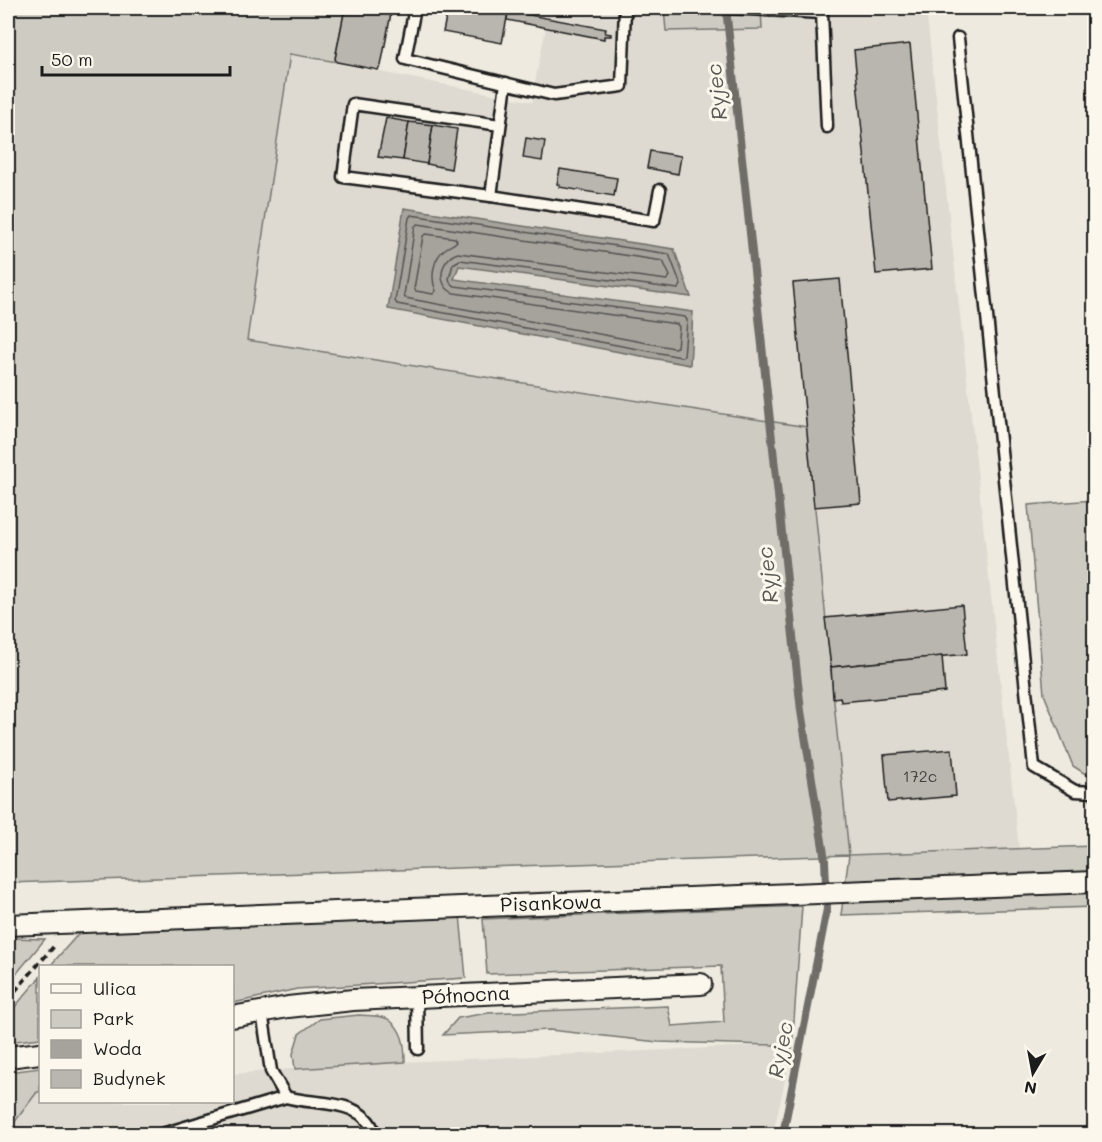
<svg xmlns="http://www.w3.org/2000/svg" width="1102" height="1142" font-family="Mali,sans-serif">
	<rect width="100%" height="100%" fill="#eeeadf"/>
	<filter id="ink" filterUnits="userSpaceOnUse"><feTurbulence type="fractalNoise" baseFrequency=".0167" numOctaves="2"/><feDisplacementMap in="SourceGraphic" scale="12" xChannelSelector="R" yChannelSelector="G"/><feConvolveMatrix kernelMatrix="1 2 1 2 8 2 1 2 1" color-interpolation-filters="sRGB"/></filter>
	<g filter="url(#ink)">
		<g fill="#dedad1">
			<path d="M550,8H664L667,31L762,29L761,8H926L1019,849L849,855L825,618L247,340L290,54L533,102L532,97Z"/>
			<path d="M775,1045L792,1049L773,1134H8V1131L37,1092H40V1102H232L233,1074L337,1065Z"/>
		</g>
		<g fill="#ceccc2" stroke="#75746f" stroke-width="1.5">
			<path d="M8,8H345L335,58L337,62L290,54L247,340L807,427L849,855L1094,846V907L841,915L849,855L8,883Z"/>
			<path d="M664,8H761L762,29L666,31Z"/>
			<path d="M1094,500V776L1090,777L1073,766L1044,694L1028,505Z"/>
			<path d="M802,906L792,1049L775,1045L658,1042L550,1030L443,1035L458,1018L488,1013L668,1006L672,1026L724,1022L721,966L487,974L483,919Z"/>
			<path d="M460,915L466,978L297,989L233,1003L232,966H50L80,932Z"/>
			<path d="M8,938L45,939L8,984Z"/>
			<path d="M40,977V1038L8,1042V1015Z"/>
			<path d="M359,1015C367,1016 381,1015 388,1019C403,1029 405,1045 405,1062L295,1069L293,1054L299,1034L320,1019Z"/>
			<path d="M40,1068V1092H37L8,1131V1072Z"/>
		</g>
		<path fill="#a6a39d" stroke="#6f6d69" stroke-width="1.5" d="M404,208L674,249L691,297L459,266L454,279L693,312L690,365L388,309Z"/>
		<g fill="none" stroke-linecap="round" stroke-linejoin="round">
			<g stroke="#535250" stroke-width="1.5">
				<path d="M411,215L669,254L681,285L678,289L460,260L453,264L449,279L451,284L455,286L685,317L687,320L684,356L681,357L397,304L395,301L409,218Z"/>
				<path d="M418,224L663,261L670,276L667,280L458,253C440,258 435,286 454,293L677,324L679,327L677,347L674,348L405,298L404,295L415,226Z"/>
				<path d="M426,234L455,238L457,241C454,245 450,245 445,249C433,258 430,278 436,291L433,294L416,291L414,289L423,236Z"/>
			</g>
			<path stroke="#6f6d69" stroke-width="8" d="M726,8L801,711L825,860L827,909L783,1134"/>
		</g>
		<g fill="#b9b6af" stroke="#1c1c1c" stroke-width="1.5">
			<path d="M345,8H392L381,66L378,70L337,62L335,59Z"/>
			<path d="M448,8H509L502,43L443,32Z"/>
			<path d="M508,11L606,29L605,33L611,34V36H604V39L507,20Z"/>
			<path d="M910,44L932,269L876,274L854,50Z"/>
			<path d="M386,118L409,122L403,160L378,157Z"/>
			<path d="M409,122L433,125L427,164L403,160Z"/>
			<path d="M433,125L457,129L451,169L427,164Z"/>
			<path d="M526,138L545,141L542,161L523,158Z"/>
			<path d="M650,151L681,156L678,174L647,168Z"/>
			<path d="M560,169L617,178L614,196L559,187L560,185L557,184Z"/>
			<path d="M840,279L861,503L814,507L793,283Z"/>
			<path d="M962,605L967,654L831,667L825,618Z"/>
			<path d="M942,656L945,692L841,702L840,697L833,698L831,667Z"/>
			<path d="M952,749L956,796L888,802L884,755Z"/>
		</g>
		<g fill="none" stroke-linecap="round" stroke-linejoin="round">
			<g stroke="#1c1c1c" stroke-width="15">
				<g id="service">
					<path d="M415,8L405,59L554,95L622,86L625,8"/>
					<path d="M729,8L822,13L827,127"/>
					<path d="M958,38L1034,767L1075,791L1094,792"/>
					<path d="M500,125L353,104L343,177L491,196L506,83"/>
					<path d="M491,196L654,221L660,190"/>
					<path d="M417,998L418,1049"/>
					<path d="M262,1012L271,1071L286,1097C316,1106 363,1097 375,1134"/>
					<path d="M162,1134L286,1097"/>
				</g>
			</g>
			<g stroke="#1c1c1c" stroke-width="24">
				<g id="minor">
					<path d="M8,925L1094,882"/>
					<path d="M232,1017L288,1007L353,1000L701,984"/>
					<path d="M8,1057L40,1053"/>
				</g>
			</g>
			<path stroke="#1c1c1c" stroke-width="4" stroke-dasharray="6 4.5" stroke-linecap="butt" d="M8,999L55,945"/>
			<use href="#service" stroke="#fbf7ec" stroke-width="10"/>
			<use href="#minor" stroke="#fbf7ec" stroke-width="20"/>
		</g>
	</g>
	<g text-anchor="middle" stroke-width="6" stroke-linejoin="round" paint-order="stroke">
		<g font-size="16" fill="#434241">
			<text x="920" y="782">172c</text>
		</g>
		<g font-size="20" fill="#1c1c1c" stroke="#fbf7ec">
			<text transform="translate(551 903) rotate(-2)" y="7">Pisankowa</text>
			<text transform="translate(466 995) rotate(-3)" y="7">Północna</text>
		</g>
		<g font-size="21" font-style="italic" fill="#5a5956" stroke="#fbf7ec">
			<text transform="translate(717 92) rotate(-96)" y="7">Ryjec</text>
			<text transform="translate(768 575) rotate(-96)" y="7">Ryjec</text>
			<text transform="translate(781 1050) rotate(-79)" y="7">Ryjec</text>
		</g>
	</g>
	<rect width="1102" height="1142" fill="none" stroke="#fbf7ec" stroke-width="30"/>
	<rect x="15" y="15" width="1072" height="1112" fill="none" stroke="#1c1c1c" stroke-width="2" filter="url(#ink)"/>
	<rect x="39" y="965" width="195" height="138" fill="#fbf7ec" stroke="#a29f99" stroke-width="1.5"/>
	<rect x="51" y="984" width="30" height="9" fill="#fbf7ec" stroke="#a29f99" stroke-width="1.5"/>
	<text x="93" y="995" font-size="18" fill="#1c1c1c">Ulica</text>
	<rect x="51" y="1010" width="30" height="18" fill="#ceccc2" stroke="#a29f99" stroke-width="1.5"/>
	<text x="93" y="1025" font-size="18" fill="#1c1c1c">Park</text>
	<rect x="51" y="1040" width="30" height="18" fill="#a6a39d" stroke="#a29f99" stroke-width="1.5"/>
	<text x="93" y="1055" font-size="18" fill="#1c1c1c">Woda</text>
	<rect x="51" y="1070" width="30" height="18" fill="#b9b6af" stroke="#a29f99" stroke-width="1.5"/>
	<text x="93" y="1085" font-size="18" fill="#1c1c1c">Budynek</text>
	<g transform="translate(1033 1073) rotate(190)" stroke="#fbf7ec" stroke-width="4.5" paint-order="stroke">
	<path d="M0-4.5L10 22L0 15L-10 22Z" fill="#1c1c1c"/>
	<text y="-9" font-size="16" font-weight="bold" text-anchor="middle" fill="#1c1c1c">N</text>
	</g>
	<path d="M42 66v9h188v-9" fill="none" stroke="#1c1c1c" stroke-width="3"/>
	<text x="51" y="66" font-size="18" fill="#1c1c1c" stroke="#fbf7ec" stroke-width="4.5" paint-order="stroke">50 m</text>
</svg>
